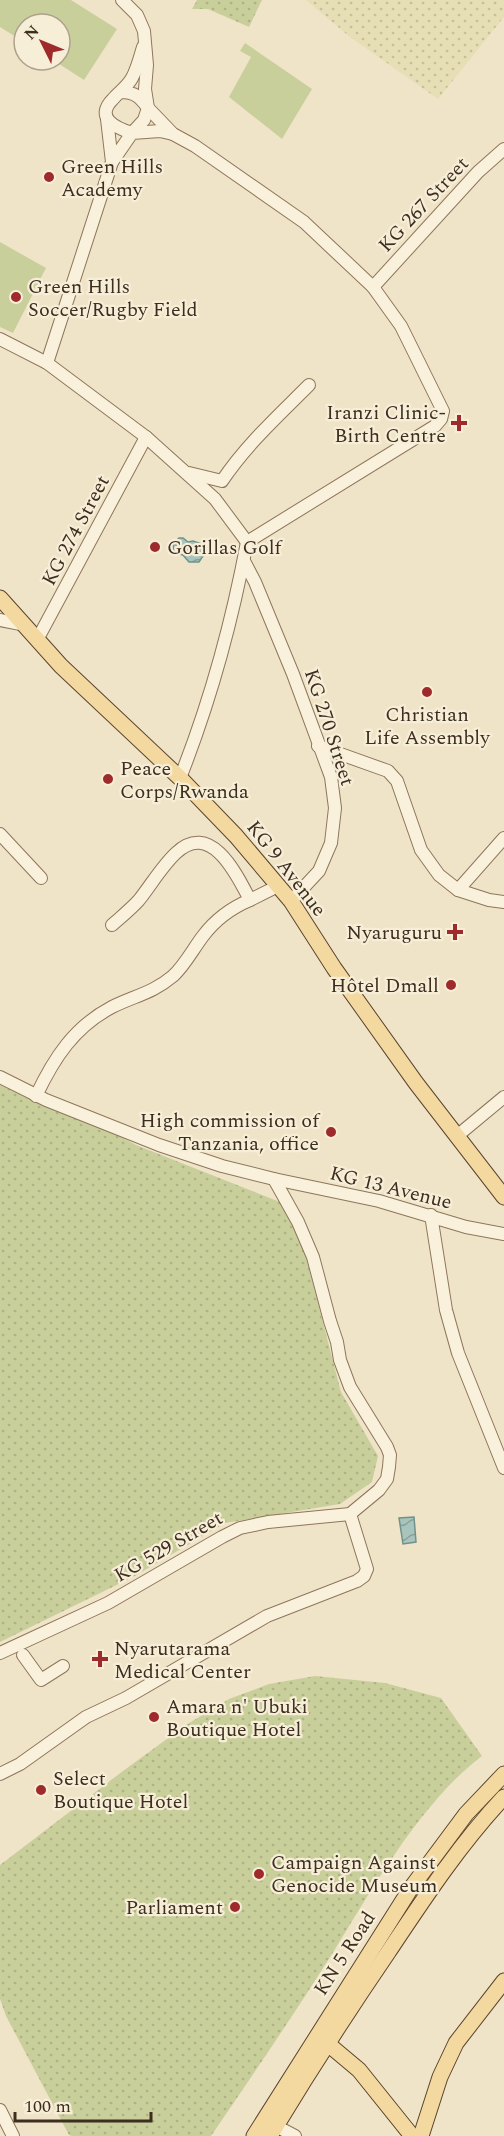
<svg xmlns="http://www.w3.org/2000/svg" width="504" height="2136" font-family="Spectral,serif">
	<defs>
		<pattern id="farmland-dots" width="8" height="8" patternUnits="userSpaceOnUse" patternTransform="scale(1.5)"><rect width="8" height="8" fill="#e6deb5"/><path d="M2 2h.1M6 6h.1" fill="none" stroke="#c6bf9b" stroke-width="1.8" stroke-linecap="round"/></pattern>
		<pattern id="grass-dots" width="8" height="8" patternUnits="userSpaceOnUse" patternTransform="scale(1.5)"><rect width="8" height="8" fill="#c9cf9b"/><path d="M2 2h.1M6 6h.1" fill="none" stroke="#aeb285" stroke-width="1.8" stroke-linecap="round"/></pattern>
		<pattern id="water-waves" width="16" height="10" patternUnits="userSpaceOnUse" patternTransform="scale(1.5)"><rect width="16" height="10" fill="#a9c4bc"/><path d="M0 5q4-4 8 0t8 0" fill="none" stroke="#8ba098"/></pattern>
	</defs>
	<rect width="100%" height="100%" fill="#f0e4c8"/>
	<path fill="url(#farmland-dots)" d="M306,0H504V17L438,99L350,37Z"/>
	<g fill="url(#grass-dots)">
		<path d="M197,0H262L249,27L208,9H192Z"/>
		<path d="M0,1070L136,1145L285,1204L302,1241L341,1392L378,1456L372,1482L340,1504L225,1523L133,1577L0,1642Z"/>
		<path d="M315,1676L385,1683L441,1698L482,1756C420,1803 373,1888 332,1954C293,2016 252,2076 211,2136H72L69,2135L6,2016L0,1999V1865L123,1771L186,1725L229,1699L269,1684Z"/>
	</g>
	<g fill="#c9cf9b">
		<path d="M0,0H71L117,29L84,80L53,60H60V24H24V42L0,27Z"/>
		<path d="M245,43L312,89L282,139L229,97L251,57L240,51Z"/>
		<path d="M0,242L46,268L13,333L0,327Z"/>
	</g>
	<g fill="url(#water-waves)" stroke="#6f938a" stroke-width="1.5">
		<path d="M179,538H183L188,542L193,541L202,544L205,553L199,562H189L183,555L174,553L173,544Z"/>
		<path d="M414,1517L416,1542L403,1544L399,1518Z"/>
	</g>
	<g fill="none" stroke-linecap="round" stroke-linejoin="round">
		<g stroke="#8d765c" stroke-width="14">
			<g id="minor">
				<path d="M122,0L137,15L144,31L147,65L145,89L148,108L173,134L195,146L304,222L373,287L401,326L443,411L441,419L435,426L247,542C232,622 210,702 180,778"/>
				<path d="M121,92C135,92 140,97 148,108L144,120L132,133C116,128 94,118 113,99C119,92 127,87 132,78C137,69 140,57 143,47"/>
				<path d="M112,162L132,133L160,131L173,134"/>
				<path d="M373,287L478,172L504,149"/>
				<path d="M0,339L47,363L146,437L215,499L247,542"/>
				<path d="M47,363L112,162L107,119"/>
				<path d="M189,473L222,481C246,445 278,416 309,385"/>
				<path d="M244,561L255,582L293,674L331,777L335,808L331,843L319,871L291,901"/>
				<path d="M0,620L25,625"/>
				<path d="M37,640L146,437"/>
				<path d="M318,746L388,771L397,781L421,850L439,875L458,890L489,900L504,902"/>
				<path d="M0,834L41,878"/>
				<path d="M458,890L504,838"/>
				<path d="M250,900L278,886"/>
				<path d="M0,1077L46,1100L159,1145L222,1166L274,1179L379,1201L466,1227L504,1234"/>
				<path d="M36,1096C54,1058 74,1027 112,1007C134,996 153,993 173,976C185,965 193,949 203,936C215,920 231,908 250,900C237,875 211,820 176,853C162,866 151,885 139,900C131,909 121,917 112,925"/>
				<path d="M457,1136L504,1097"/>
				<path d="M431,1215L446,1310L458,1353L504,1468"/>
				<path d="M0,1653L108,1603L222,1537L240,1528L268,1522L350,1514L379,1490L387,1479L389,1467L390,1455L387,1447L350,1387L340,1360L337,1342L330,1321L313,1257L298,1222L274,1179"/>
				<path d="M23,1655L41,1680L63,1666"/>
				<path d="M0,1774L20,1764L86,1717L126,1698L267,1616L357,1581L364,1576L367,1569L350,1514"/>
				<path d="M0,2110L13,2136"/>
				<path d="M276,2126L295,2136"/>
			</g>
		</g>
		<g stroke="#5b4430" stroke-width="17">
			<g id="major">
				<path d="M0,598L61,666L180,778L236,836L291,901L334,968L416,1083L504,1197"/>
				<path d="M328,2044L359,2070L412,2136"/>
				<path d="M254,2136L411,1888L466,1814L504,1774"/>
				<path d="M270,2136C308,2073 348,2011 389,1951C425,1897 460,1844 504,1797"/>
				<path d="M421,2136L440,2077L456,2043L504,1981"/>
			</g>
		</g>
		<use href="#minor" stroke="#faf1dc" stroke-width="12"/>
		<use href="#major" stroke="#f3d9a0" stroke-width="15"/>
	</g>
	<g fill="#9e2a2b" stroke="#f7eed8" stroke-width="2">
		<circle cx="49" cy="177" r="6"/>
		<circle cx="16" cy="297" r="6"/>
		<path d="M456 414h6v6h6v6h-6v6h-6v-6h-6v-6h6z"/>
		<circle cx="155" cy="547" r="6"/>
		<circle cx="427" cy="692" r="6"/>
		<circle cx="108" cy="779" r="6"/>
		<path d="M452 923h6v6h6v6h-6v6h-6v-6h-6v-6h6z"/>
		<circle cx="451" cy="985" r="6"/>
		<circle cx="331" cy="1132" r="6"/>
		<path d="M97 1650h6v6h6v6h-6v6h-6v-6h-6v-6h6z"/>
		<circle cx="154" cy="1717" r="6"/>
		<circle cx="41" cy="1790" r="6"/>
		<circle cx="259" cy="1874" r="6"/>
		<circle cx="235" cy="1907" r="6"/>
	</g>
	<g text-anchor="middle" stroke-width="4.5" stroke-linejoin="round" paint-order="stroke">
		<g font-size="20" fill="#3d2e20" stroke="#f7eed8" text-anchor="start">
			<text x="61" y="173">Green Hills<tspan x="61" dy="23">Academy</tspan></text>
			<text x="28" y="293">Green Hills<tspan x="28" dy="23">Soccer/Rugby Field</tspan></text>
			<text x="446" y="419" text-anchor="end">Iranzi Clinic-<tspan x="446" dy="23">Birth Centre</tspan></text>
			<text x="167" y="554">Gorillas Golf</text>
			<text x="427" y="721" text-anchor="middle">Christian<tspan x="427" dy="23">Life Assembly</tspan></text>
			<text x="120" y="775">Peace<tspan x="120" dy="23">Corps/Rwanda</tspan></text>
			<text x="442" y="939" text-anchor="end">Nyaruguru</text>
			<text x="439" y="992" text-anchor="end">Hôtel Dmall</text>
			<text x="319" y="1127" text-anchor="end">High commission of<tspan x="319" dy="23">Tanzania, office</tspan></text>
			<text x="114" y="1655">Nyarutarama<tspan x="114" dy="23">Medical Center</tspan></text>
			<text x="166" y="1713">Amara n' Ubuki<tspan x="166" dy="23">Boutique Hotel</tspan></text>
			<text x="53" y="1785">Select<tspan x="53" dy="23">Boutique Hotel</tspan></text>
			<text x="271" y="1869">Campaign Against<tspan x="271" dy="23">Genocide Museum</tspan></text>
			<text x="223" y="1914" text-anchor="end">Parliament</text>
		</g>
		<g font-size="20" fill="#3d2e20" stroke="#f7eed8">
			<text transform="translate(423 204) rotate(-47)" y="7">KG 267 Street</text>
			<text transform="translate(75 530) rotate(-62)" y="7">KG 274 Street</text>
			<text transform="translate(330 727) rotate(72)" y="7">KG 270 Street</text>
			<text transform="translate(287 868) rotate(52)" y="7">KG 9 Avenue</text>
			<text transform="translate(391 1187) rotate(14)" y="7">KG 13 Avenue</text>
			<text transform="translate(168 1546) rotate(-30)" y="7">KG 529 Street</text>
			<text transform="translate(344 1953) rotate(-57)" y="7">KN 5 Road</text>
		</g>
	</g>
	<g transform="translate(42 42) rotate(313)"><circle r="28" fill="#f7eed8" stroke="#ada18e" stroke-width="1.5"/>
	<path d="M0-4.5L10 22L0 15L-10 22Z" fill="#9e2a2b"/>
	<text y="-9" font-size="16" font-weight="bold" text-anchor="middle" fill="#3d2e20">N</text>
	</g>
	<path d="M15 2112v9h136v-9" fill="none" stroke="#3d2e20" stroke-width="3"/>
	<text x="24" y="2112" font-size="18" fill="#3d2e20" stroke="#f7eed8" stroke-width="4.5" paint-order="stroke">100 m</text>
</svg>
